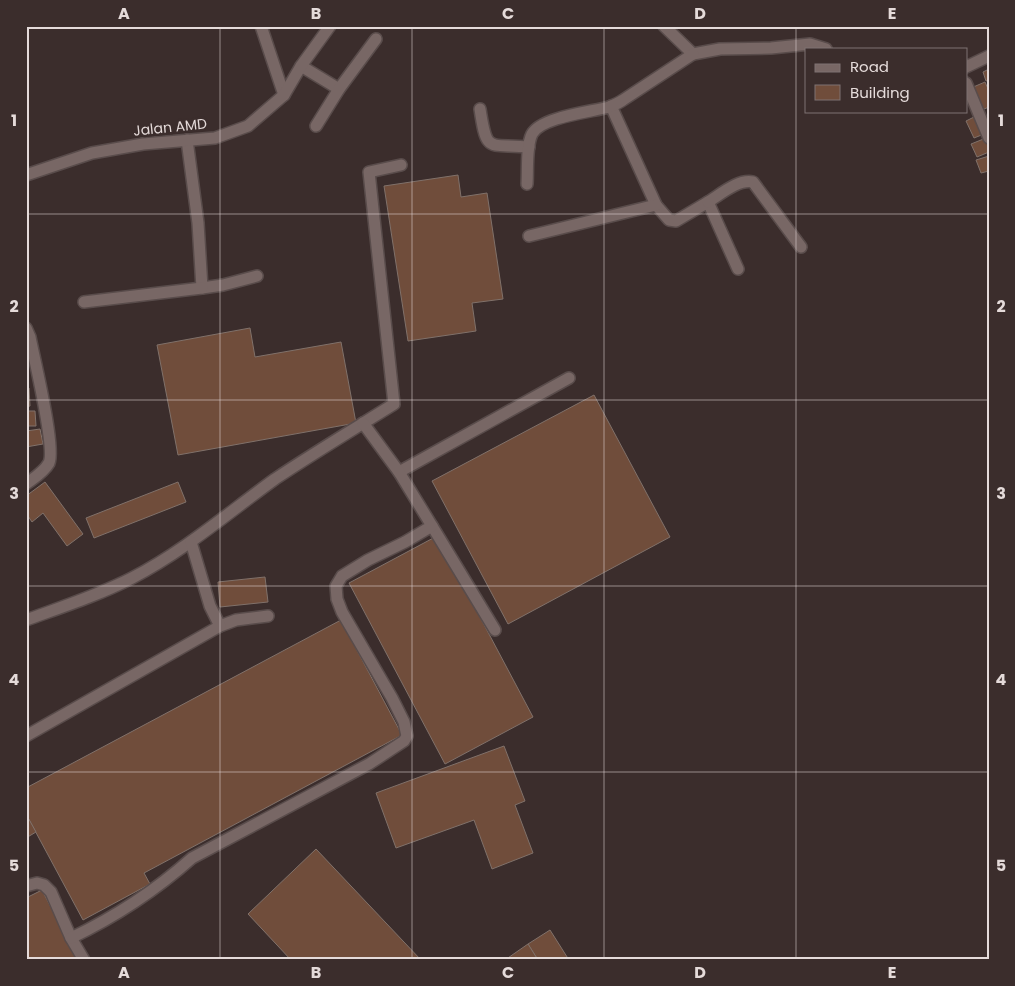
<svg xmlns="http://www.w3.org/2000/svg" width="1015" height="986" font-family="Poppins,sans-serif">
	<rect width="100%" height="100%" fill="#3b2d2c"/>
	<g fill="#704d3b" stroke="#80716a">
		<path d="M989,69V80L986,81L983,72Z"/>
		<path d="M985,82L989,91V107L979,111L971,88Z"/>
		<path d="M976,116L984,134L974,138L966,121Z"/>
		<path d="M986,138L989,145V152L977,157L971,144Z"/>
		<path d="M989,156V171L981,173L976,160Z"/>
		<path d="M458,175L461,197L487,193L503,299L472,303L476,331L408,341L384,186Z"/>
		<path d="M250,328L255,357L341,342L356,423L178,455L157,345Z"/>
		<path d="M29,388L30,406L26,407V389Z"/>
		<path d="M594,395L670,537L508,624L432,481Z"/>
		<path d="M26,411H35L36,426H26Z"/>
		<path d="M40,429L43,444L26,447V431Z"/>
		<path d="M45,482L83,534L67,546L43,513L32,522L26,513V496Z"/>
		<path d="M178,482L186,502L94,538L86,518Z"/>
		<path d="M437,536L533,717L445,764L349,583Z"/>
		<path d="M265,577L268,602L220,607L218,582Z"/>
		<path d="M341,620L402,735L144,873L150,884L83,920L26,814V788Z"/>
		<path d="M504,746L525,801L515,805L533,853L492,869L474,820L396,848L376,793Z"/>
		<path d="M26,814L36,832L26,838Z"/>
		<path d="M316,849L421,960H291L248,914Z"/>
		<path d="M42,890L78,960H26V898Z"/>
		<path d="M550,930L569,960H538L528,944Z"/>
		<path d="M528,944L538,960H505Z"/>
	</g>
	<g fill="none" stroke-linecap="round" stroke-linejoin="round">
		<g stroke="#594c4b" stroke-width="14">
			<g id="minor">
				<path d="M261,26L284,95"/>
				<path d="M664,26L693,54L720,49L771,48L810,44L826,49"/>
				<path d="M301,66L339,89"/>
				<path d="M966,67L989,56"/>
				<path d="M966,83L989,138"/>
				<path d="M611,106L656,205L669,220L676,221L708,202L738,269"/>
				<path d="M480,109C487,155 488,143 529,147"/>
				<path d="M316,126L339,89L376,39"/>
				<path d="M187,140L198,223L202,288L223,285L257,276"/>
				<path d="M26,175L92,153L143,144L215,138L248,126L284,95L301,66L330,26"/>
				<path d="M527,184C528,171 526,146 532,134C541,117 591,112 609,107C614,105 619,103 623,100L693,54"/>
				<path d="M708,202C721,194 738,179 753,182L801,247"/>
				<path d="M529,236L656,205"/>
				<path d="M84,302L202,288"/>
				<path d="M26,328L30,337C34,358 56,448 49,463C44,472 34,478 26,484"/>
				<path d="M399,472L569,378"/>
				<path d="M432,526L495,630"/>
				<path d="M26,620C62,607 99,595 132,578C184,551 228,513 275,479C314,453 354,429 394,404L369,172L401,165"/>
				<path d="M220,626L236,620L268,616"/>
				<path d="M26,736L220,626L210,606L191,542"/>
				<path d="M26,886L37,883L44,885L51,892L71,938L84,960"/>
				<path d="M71,938C115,917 156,890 192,858L369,764L404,741L407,736L404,722L392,698L342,612L337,599L336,586L342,576L368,560L405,542L432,526L399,472L363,423"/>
			</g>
		</g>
		<use href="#minor" stroke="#786765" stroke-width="11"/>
	</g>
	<path fill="none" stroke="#e5dbda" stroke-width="1" stroke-opacity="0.55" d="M220,26V960M412,26V960M604,26V960M796,26V960M26,214H989M26,400H989M26,586H989M26,772H989"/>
	<g text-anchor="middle" stroke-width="5" stroke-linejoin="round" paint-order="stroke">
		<g font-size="14" fill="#e5dbda" stroke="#3b2d2c">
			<text transform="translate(170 127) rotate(-6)" y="5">Jalan AMD</text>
		</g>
	</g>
	<rect width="1015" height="986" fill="none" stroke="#3b2d2c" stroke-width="55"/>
	<rect x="805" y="48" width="162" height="65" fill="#3b2d2c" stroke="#7f7372"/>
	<rect x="815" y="64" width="25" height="8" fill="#786765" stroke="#7f7372"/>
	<text x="850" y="72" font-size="15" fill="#e5dbda">Road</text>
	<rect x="815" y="85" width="25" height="15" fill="#704d3b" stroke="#7f7372"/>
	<text x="850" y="98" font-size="15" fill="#e5dbda">Building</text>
	<rect x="28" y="28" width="960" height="930" fill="none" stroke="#e5dbda" stroke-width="2"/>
	<g font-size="16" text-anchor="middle" font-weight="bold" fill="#e5dbda">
		<text x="124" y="19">A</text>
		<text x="316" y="19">B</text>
		<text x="508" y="19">C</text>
		<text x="700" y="19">D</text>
		<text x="892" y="19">E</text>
		<text x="14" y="126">1</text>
		<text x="1001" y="126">1</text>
		<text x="14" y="312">2</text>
		<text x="1001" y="312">2</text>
		<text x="14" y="499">3</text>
		<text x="1001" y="499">3</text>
		<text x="14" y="685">4</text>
		<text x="1001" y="685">4</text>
		<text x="14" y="871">5</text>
		<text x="1001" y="871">5</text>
		<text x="124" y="978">A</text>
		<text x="316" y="978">B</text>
		<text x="508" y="978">C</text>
		<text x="700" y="978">D</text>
		<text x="892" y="978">E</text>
	</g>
</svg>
